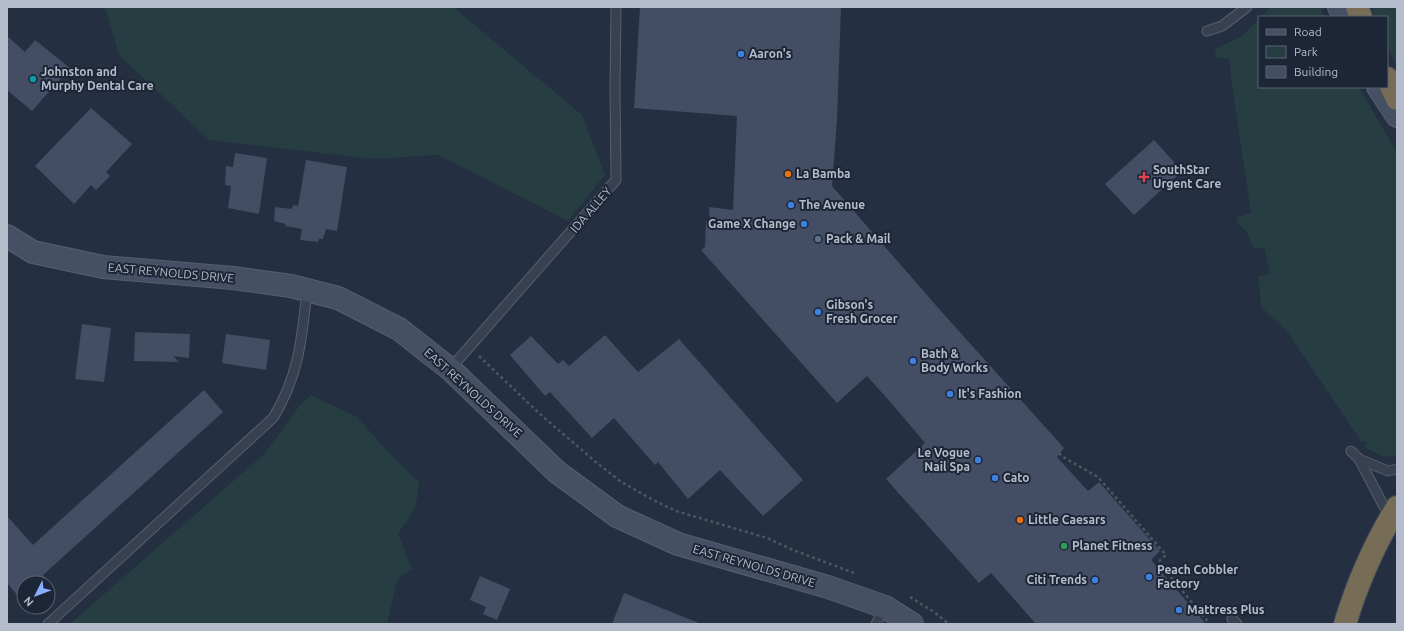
<svg xmlns="http://www.w3.org/2000/svg" width="1404" height="631" font-family="Ubuntu,sans-serif">
	<rect width="100%" height="100%" fill="#242f41"/>
	<g fill="#263d42">
		<path d="M102,7H453L582,115L605,175L568,221L438,155L373,159L209,140L119,55L106,10Z"/>
		<path d="M1270,7H1326L1321,10L1325,17H1261Z"/>
		<path d="M1372,7H1397V66L1387,46V17H1375Z"/>
		<path d="M1259,19V87H1359L1397,153L1396,456L1384,457L1366,448L1364,446L1367,443L1365,441L1362,443L1287,331L1261,307L1258,277L1270,274L1264,247L1254,249L1246,231L1237,223L1238,217L1251,213L1233,92L1229,58H1216L1215,49L1242,36Z"/>
		<path d="M311,395L357,417L390,454L419,482C417,507 414,513 398,533L412,569L397,580L387,624H70L265,453L300,405Z"/>
	</g>
	<g fill="#434e64">
		<path d="M640,7H841L837,120L832,186L940,310L1064,448L1057,457L1088,491L1099,482L1160,551L1151,560L1206,624H1036L991,573L979,583L886,479L925,443L893,405L867,376L837,403L701,250L705,247L706,221L710,222L709,207L733,210L737,116L634,108Z"/>
		<path d="M7,36L25,52L35,40L70,68L32,111L7,90Z"/>
		<path d="M91,108L132,144L106,172L110,176L96,190L91,185L74,204L35,166Z"/>
		<path d="M1154,140L1182,171L1134,215L1105,184Z"/>
		<path d="M235,153L267,158L259,214L228,208L231,186L225,185L226,166L233,167Z"/>
		<path d="M306,160L347,167L337,231L326,229L323,239H319L318,242L300,240L302,229L285,226L286,224L274,221L275,207L292,209L293,205L298,206Z"/>
		<path d="M82,324L111,328L104,382L75,379Z"/>
		<path d="M135,332L190,334L189,358L173,356L179,362L134,361Z"/>
		<path d="M226,334L270,340L266,370L222,363Z"/>
		<path d="M605,335L638,372L679,339L803,480L763,516L720,470L688,499L658,462L655,465L614,418L592,438L550,392L545,396L510,355L531,336L558,364L563,360L569,366Z"/>
		<path d="M204,390L223,412L43,575L50,584L48,586V583H24V603L7,583V516L33,545Z"/>
		<path d="M480,576L510,589L497,620L483,614L486,607L470,600Z"/>
		<path d="M624,593L699,623V624H612Z"/>
	</g>
	<g fill="none" stroke-linecap="round" stroke-linejoin="round">
		<g stroke="#565f6e" stroke-width="11">
			<g id="lane">
				<path d="M1207,31L1222,26L1247,7"/>
				<path d="M450,369L616,180L615,88L616,7"/>
				<path d="M1351,451L1359,459L1390,518"/>
				<path d="M1359,459L1388,471L1397,469"/>
				<path d="M1232,619L1237,624"/>
				<path d="M48,624L273,418C299,376 302,338 307,290"/>
				<path d="M876,624L885,607"/>
			</g>
		</g>
		<g stroke="#565f6e" stroke-width="24">
			<g id="secondary">
				<path d="M1339,7L1344,17"/>
				<path d="M1378,87L1397,116"/>
				<path d="M7,236L33,252L103,267L233,278L291,286L338,298L399,329L450,369L557,472L617,516L678,544L828,587L885,607L912,624"/>
			</g>
		</g>
		<g stroke="#434c5b" stroke-width="24">
			<g id="highway">
				<path d="M1357,7L1361,17"/>
				<path d="M1387,78L1397,99"/>
				<path d="M1345,624C1357,584 1375,543 1397,507"/>
			</g>
		</g>
		<g stroke="#445a5f" stroke-width="2.5" stroke-dasharray="3 3" stroke-linecap="butt">
			<path d="M479,356L541,415L597,463L620,481L653,500L676,511L767,538L793,550L854,573"/>
			<path d="M1059,453L1063,457L1098,477L1166,555L1158,562L1210,624"/>
			<path d="M910,597L934,612L949,624"/>
		</g>
		<use href="#lane" stroke="#384151" stroke-width="9"/>
		<use href="#secondary" stroke="#465064" stroke-width="22"/>
		<use href="#highway" stroke="#776c55" stroke-width="22"/>
	</g>
	<g fill="#3f7fe0" stroke="#1d2636" stroke-width="1.5">
		<circle cx="741" cy="54" r="4"/>
		<circle cx="791" cy="205" r="4"/>
		<circle cx="804" cy="224" r="4"/>
		<circle cx="818" cy="312" r="4"/>
		<circle cx="913" cy="361" r="4"/>
		<circle cx="950" cy="394" r="4"/>
		<circle cx="978" cy="460" r="4"/>
		<circle cx="995" cy="478" r="4"/>
		<circle cx="1149" cy="577" r="4"/>
		<circle cx="1095" cy="580" r="4"/>
		<circle cx="1179" cy="610" r="4"/>
	</g>
	<circle fill="#0f9aa8" stroke="#1d2636" stroke-width="1.5" cx="33" cy="79" r="4"/>
	<g fill="#e8710a" stroke="#1d2636" stroke-width="1.5">
		<circle cx="788" cy="174" r="4"/>
		<circle cx="1020" cy="520" r="4"/>
	</g>
	<path fill="#e0444e" stroke="#1d2636" stroke-width="1.5" d="M1142 171h4v4h4v4h-4v4h-4v-4h-4v-4h4z"/>
	<circle fill="#5c6f8a" stroke="#1d2636" stroke-width="1.5" cx="818" cy="239" r="4"/>
	<circle fill="#2e9e5b" stroke="#1d2636" stroke-width="1.5" cx="1064" cy="546" r="4"/>
	<g text-anchor="middle" stroke-width="4" stroke-linejoin="round" paint-order="stroke">
		<g font-size="12" font-weight="bold" fill="#b5bccb" stroke="#1d2636" text-anchor="start">
			<text x="749" y="58">Aaron's</text>
			<text x="41" y="76">Johnston and<tspan x="41" dy="14">Murphy Dental Care</tspan></text>
			<text x="1153" y="174">SouthStar<tspan x="1153" dy="14">Urgent Care</tspan></text>
			<text x="796" y="178">La Bamba</text>
			<text x="799" y="209">The Avenue</text>
			<text x="796" y="228" text-anchor="end">Game X Change</text>
			<text x="826" y="243">Pack &amp; Mail</text>
			<text x="826" y="309">Gibson's<tspan x="826" dy="14">Fresh Grocer</tspan></text>
			<text x="921" y="358">Bath &amp;<tspan x="921" dy="14">Body Works</tspan></text>
			<text x="958" y="398">It's Fashion</text>
			<text x="970" y="457" text-anchor="end">Le Vogue<tspan x="970" dy="14">Nail Spa</tspan></text>
			<text x="1003" y="482">Cato</text>
			<text x="1028" y="524">Little Caesars</text>
			<text x="1072" y="550">Planet Fitness</text>
			<text x="1157" y="574">Peach Cobbler<tspan x="1157" dy="14">Factory</tspan></text>
			<text x="1087" y="584" text-anchor="end">Citi Trends</text>
			<text x="1187" y="614">Mattress Plus</text>
		</g>
		<g font-size="12" fill="#b5bccb" stroke="#1d2636">
			<text transform="translate(591 210) rotate(-49)" y="4">IDA ALLEY</text>
			<text transform="translate(171 273) rotate(5)" y="4">EAST REYNOLDS DRIVE</text>
			<text transform="translate(473 393) rotate(42)" y="4">EAST REYNOLDS DRIVE</text>
			<text transform="translate(754 566) rotate(16)" y="4">EAST REYNOLDS DRIVE</text>
		</g>
	</g>
	<rect width="1404" height="631" fill="none" stroke="#b5bccb" stroke-width="16"/>
	<rect x="1258" y="16" width="130" height="72" fill="#1d2636" stroke="#5a6272"/>
	<rect x="1266" y="29" width="20" height="6" fill="#465064" stroke="#5a6272"/>
	<text x="1294" y="36" font-size="12" fill="#b5bccb">Road</text>
	<rect x="1266" y="46" width="20" height="12" fill="#263d42" stroke="#5a6272"/>
	<text x="1294" y="56" font-size="12" fill="#b5bccb">Park</text>
	<rect x="1266" y="66" width="20" height="12" fill="#434e64" stroke="#5a6272"/>
	<text x="1294" y="76" font-size="12" fill="#b5bccb">Building</text>
	<g transform="translate(36 595) rotate(228)"><circle r="19" fill="#1d2636" stroke="#5a6272"/>
	<path d="M0-3L7 15L0 10L-7 15Z" fill="#88aefd"/>
	<text y="-6" font-size="11" font-weight="bold" text-anchor="middle" fill="#b5bccb">N</text>
	</g>
</svg>
